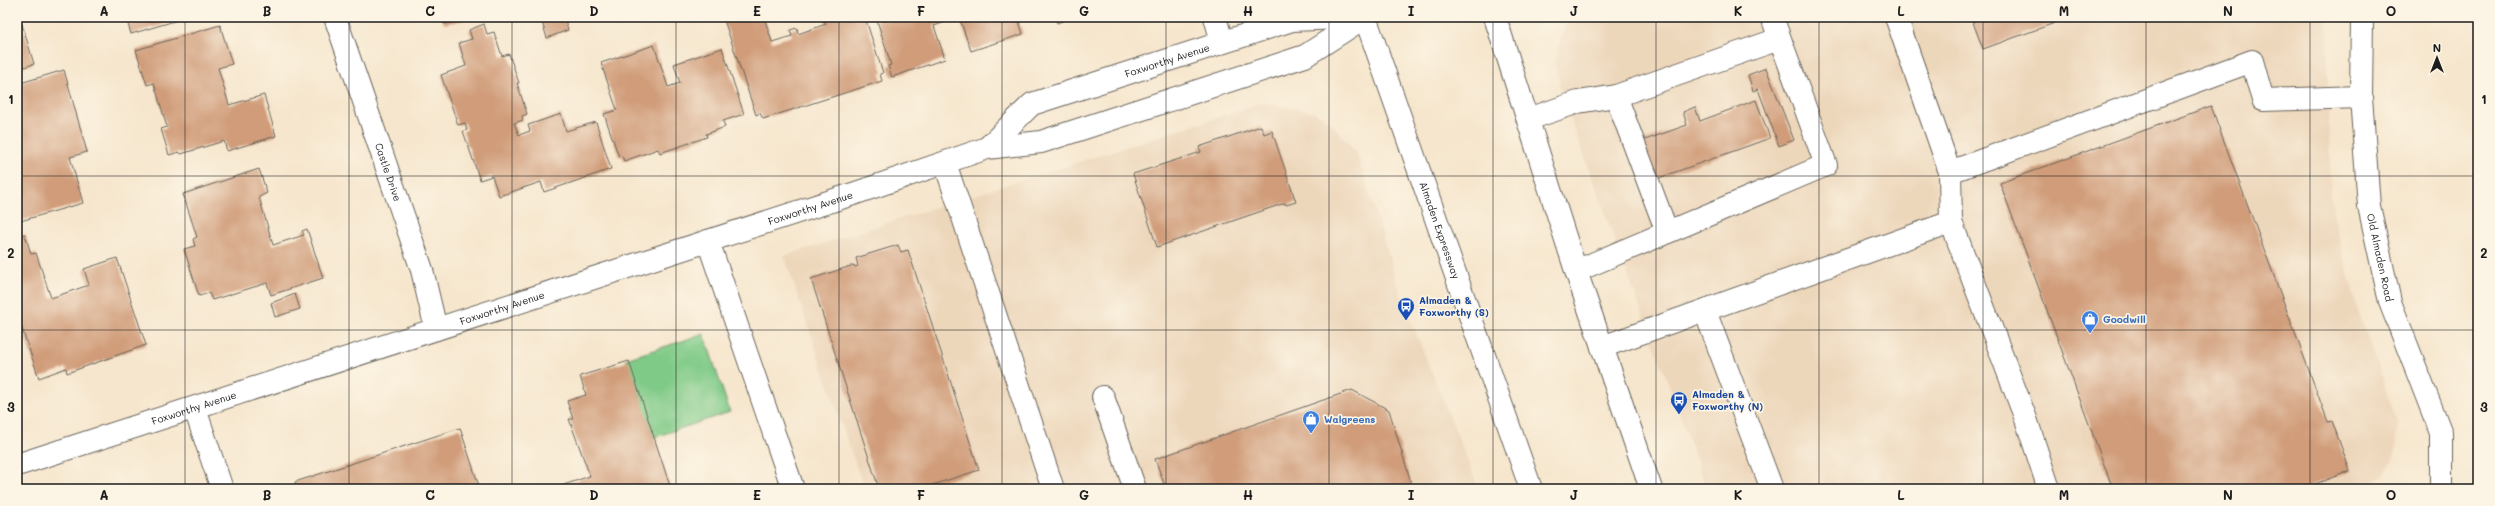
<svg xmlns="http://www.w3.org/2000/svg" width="2495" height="506" font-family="Mali,sans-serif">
	<rect width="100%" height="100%" fill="#fcf5e5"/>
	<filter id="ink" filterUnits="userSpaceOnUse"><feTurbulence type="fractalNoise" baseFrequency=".025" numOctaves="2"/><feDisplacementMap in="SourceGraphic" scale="8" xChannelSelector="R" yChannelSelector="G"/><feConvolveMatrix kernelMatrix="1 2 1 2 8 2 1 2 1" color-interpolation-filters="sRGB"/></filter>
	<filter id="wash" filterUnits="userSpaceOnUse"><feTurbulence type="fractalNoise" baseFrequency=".012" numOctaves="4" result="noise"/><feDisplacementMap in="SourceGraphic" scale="16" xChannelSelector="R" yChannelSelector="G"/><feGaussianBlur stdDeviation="0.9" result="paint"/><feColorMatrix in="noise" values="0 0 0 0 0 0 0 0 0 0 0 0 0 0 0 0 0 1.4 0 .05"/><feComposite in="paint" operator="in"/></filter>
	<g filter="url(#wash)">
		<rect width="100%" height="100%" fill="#f6e6cd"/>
		<g fill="#edd7bb">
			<path d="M1573,17H2326L2331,200L2337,231L2358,311L2398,425L2395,455L2383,476L2362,489H1707L1562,96L1555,62L1564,27Z"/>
			<path d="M1263,103L1315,112L1333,125L1357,153L1401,296L1479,489H864L784,256Z"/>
		</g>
		<path fill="#7fca87" stroke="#4e7352" d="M704,334L730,412L652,438L626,359Z"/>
		<g id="blocks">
			<g fill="#d09c79">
				<path d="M126,17H188L131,34Z"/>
				<path d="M442,17H473V18L444,24Z"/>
				<path d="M547,17H564L568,30L547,38L541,19Z"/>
				<path d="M723,17H764L772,42L792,36L790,30L797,28L798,34L826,24L823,17H865L883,73L880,74L882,81L763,119L760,113L756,115Z"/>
				<path d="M876,17H959L934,26L945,59L892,77L888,66L891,65Z"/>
				<path d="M959,17H1015L1016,21H1019L1023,34L971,51Z"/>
				<path d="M1055,17H1073L1057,23Z"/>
				<path d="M1971,17H2071L1983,49Z"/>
				<path d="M22,24L34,64L17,69V25Z"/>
				<path d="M484,24L487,34L494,32L502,56L509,54L519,83H517L527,114L522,116L523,120L514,123L519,135L530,131L528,125L561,114L566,131L596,122L611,169L544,192L541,182L499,196L492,176L480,180L463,131L467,130L465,123L458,125L441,75L466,66L459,43L472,39L469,30Z"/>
				<path d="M220,25L232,64L218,68L229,105L264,95L276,136L227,151L224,141L181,154L179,152L169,155L161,129L167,127L154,83L147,85L136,50Z"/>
				<path d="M654,45L668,87L680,83L674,64L722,48L744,114L723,121L725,127L706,134L707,137L660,153L658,149L624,161L622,156L619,157L604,114L617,110L601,63Z"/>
				<path d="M1766,68L1794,140L1779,146L1758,89L1753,91L1748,75Z"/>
				<path d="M64,70L87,152L70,157L83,203L17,222V84Z"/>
				<path d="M1756,100L1770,138L1656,179L1642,141L1687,125L1683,112L1695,107L1700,121Z"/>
				<path d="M2211,106L2328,422L2332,421L2350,471L2301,489H2113L2000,183Z"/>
				<path d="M1261,126L1264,134L1272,131L1296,202L1286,205L1285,203L1157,247L1133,174L1201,152L1199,147Z"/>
				<path d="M259,169L267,193L259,197L273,245L304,235L302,231L307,229L323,278L271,295L267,283L212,300L209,293L199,296L184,249L195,246L193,239L197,237L183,194Z"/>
				<path d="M25,234L31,254L36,253L51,298L89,285L84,269L117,258L146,345L67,373L66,368L39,378L17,314V237Z"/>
				<path d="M898,245L901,252L908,250L979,470L926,487L927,489H879L811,279L854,265L855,267L858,266L856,258Z"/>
				<path d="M295,294L300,309L275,317L271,303Z"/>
				<path d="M629,361L671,489H552L590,476L569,419H573L567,401L586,395L580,376Z"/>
				<path d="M1352,390L1389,410L1413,489H1166L1155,459Z"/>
				<path d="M460,428L480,489H297L295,482Z"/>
			</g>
		</g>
	</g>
	<g filter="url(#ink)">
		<use href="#blocks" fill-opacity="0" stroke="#68635a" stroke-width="1"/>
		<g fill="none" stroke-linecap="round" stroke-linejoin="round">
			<g stroke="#68635a" stroke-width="24">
				<g id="minor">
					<path id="s1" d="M335,17L422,270L436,329"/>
					<path d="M1215,17L1222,42"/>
					<path d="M1896,17L1950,172L1951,222L2026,419L2049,489"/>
					<path id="s2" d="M2362,17L2361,97L2369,206L2390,302L2441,433V489"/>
					<path d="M1616,96L1779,39"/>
					<path d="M1529,119L1578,102L1616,96L1667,232"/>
					<path id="s3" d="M987,148L1032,104L1292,20L1365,17"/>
					<path d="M945,163L1053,489"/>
					<path d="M1950,172L2252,61L2263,100L2361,97"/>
					<path d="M708,241L793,489"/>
					<path d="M1576,271L1826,165L1772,17"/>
					<path d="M1705,311L1772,489"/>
					<path d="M1602,347L1951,222"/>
					<path d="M1103,397L1135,489"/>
					<path d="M195,409L222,489"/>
					<path id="s4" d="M17,465L856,193L987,148L1041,142L1305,56L1365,17"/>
				</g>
			</g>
			<g stroke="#68635a" stroke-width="24">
				<g id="major">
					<path id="s5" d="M1365,17L1531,489"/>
					<path d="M1495,17L1576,271L1651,489"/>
				</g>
			</g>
			<use href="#minor" stroke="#fff" stroke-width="22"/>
			<use href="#major" stroke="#fff" stroke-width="22"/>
		</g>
	</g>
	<path fill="none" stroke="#1c1c1c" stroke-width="1" stroke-opacity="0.55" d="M185,17V489M349,17V489M512,17V489M676,17V489M839,17V489M1002,17V489M1166,17V489M1329,17V489M1493,17V489M1656,17V489M1819,17V489M1983,17V489M2146,17V489M2310,17V489M17,176H2478M17,330H2478"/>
	<defs>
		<g id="bus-pin" transform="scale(0.9)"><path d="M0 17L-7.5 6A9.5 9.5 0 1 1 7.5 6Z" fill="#1a4fb4" stroke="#fcf5e5"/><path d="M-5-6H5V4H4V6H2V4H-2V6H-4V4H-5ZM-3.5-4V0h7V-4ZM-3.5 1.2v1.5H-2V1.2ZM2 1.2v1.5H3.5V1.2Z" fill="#fff"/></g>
		<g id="shop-pin" transform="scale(0.9)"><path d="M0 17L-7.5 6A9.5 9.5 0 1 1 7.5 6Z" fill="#3f7fe0" stroke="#fcf5e5"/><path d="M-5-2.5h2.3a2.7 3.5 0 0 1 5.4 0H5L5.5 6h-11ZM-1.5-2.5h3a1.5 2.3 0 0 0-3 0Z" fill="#fff"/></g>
	</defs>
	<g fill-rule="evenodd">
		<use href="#bus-pin" x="1406" y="306"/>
		<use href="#shop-pin" x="2090" y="319"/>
		<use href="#bus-pin" x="1679" y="400"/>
		<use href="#shop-pin" x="1311" y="419"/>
	</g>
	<g text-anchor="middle" stroke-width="3.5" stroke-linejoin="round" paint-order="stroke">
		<g font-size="10" fill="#1c1c1c" stroke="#fcf5e5">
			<text dy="4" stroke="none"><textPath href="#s3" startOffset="205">Foxworthy Avenue</textPath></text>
			<text dy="4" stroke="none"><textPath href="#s1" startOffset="164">Castle Drive</textPath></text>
			<text dy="4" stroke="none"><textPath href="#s4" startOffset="834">Foxworthy Avenue</textPath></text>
			<text dy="4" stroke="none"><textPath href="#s5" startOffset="226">Almaden Expressway</textPath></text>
			<text dy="4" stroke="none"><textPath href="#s2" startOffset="242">Old Almaden Road</textPath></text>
			<text dy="4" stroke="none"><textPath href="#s4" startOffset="510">Foxworthy Avenue</textPath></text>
			<text dy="4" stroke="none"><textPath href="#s4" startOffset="186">Foxworthy Avenue</textPath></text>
		</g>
		<g font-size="10" font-weight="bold" fill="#164399" stroke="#fcf5e5" text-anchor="start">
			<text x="1419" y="304">Almaden &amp;<tspan x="1419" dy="12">Foxworthy (S)</tspan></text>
			<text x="1692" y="398">Almaden &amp;<tspan x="1692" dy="12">Foxworthy (N)</tspan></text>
		</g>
		<g font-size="10" font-weight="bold" fill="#366cbe" stroke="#fcf5e5" text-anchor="start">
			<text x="2103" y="323">Goodwill</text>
			<text x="1324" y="423">Walgreens</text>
		</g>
	</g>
	<rect width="2495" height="506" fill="none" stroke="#fcf5e5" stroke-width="44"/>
	<g transform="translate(2437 58)" stroke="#fcf5e5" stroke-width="3" paint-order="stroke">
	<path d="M0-3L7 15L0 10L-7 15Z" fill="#1c1c1c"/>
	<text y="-6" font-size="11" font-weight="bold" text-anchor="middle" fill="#1c1c1c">N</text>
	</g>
	<rect x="22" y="22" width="2451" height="462" fill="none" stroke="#1c1c1c" stroke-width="1.5"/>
	<g font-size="13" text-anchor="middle" font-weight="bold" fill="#1c1c1c">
		<text x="104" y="16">A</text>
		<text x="267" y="16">B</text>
		<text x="430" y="16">C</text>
		<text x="594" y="16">D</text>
		<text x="757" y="16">E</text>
		<text x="921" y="16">F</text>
		<text x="1084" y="16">G</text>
		<text x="1248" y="16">H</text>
		<text x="1411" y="16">I</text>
		<text x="1574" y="16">J</text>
		<text x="1738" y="16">K</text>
		<text x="1901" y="16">L</text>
		<text x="2064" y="16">M</text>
		<text x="2228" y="16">N</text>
		<text x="2391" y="16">O</text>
		<text x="11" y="104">1</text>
		<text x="2484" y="104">1</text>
		<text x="11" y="258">2</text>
		<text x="2484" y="258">2</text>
		<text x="11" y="412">3</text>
		<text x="2484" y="412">3</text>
		<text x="104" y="500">A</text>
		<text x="267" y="500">B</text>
		<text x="430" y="500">C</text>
		<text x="594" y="500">D</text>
		<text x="757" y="500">E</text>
		<text x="921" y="500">F</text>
		<text x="1084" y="500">G</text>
		<text x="1248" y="500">H</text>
		<text x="1411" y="500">I</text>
		<text x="1574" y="500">J</text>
		<text x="1738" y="500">K</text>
		<text x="1901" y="500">L</text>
		<text x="2064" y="500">M</text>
		<text x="2228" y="500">N</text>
		<text x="2391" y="500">O</text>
	</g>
</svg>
